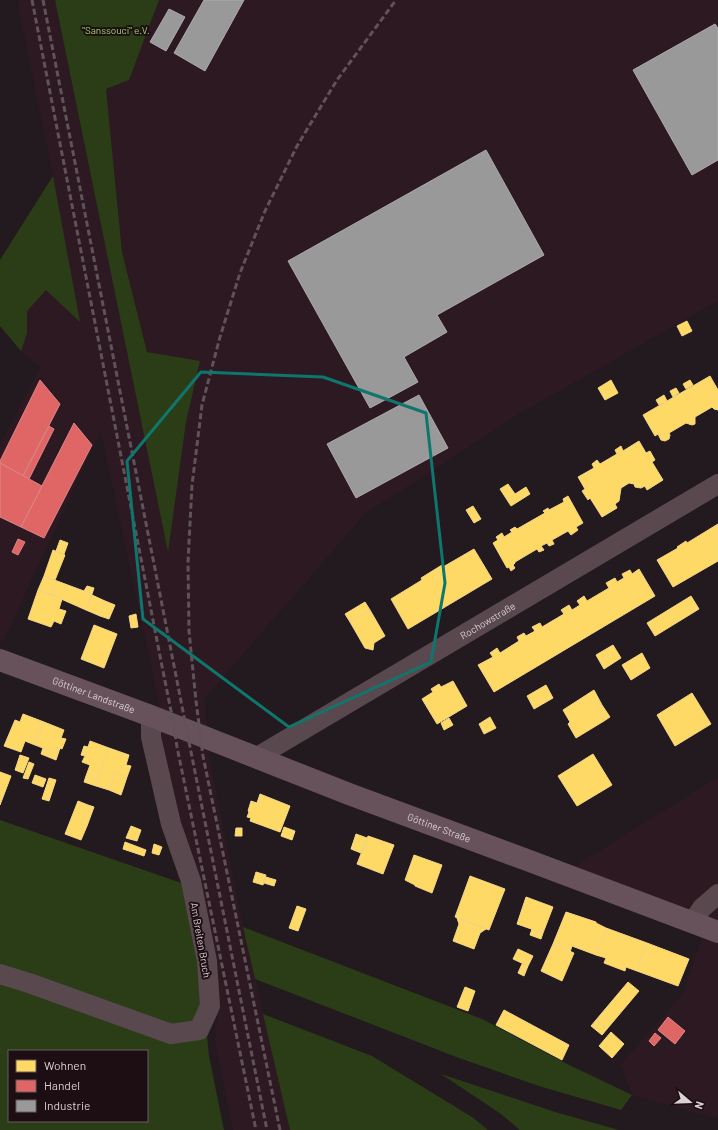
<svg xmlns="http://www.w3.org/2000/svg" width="718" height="1130" font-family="Barlow,sans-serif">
	<rect width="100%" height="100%" fill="#221a1e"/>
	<g fill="#2d1921">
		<path d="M17,0H55L168,550L186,422L200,362L147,352L122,252L106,89L129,80L159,0H718V301L519,414L365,514L204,699L211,767L243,927L290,1130H233L215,1040L218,1004L179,821L161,745L160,707L101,433L96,441L3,642L0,641V445L40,367L21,351L0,326V260L53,176Z"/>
		<path d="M718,777V1119L632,1095L621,1064L683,994L703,935L554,879Z"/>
	</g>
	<g fill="#2b3d16" fill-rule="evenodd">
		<path d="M55,0H159L129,80L106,89L122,252L147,352L200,361L186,422L168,552Z"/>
		<path d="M53,176L80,322L46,290L27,311V333L21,351L0,326V260Z"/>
		<path d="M0,820L184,884L200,964L209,1056L224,1130H0ZM9,1051H147V1121H9Z"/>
		<path d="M243,927L482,1019L567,1064L632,1095L621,1110L539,1086L459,1058L255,979Z"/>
		<path d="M263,1014L372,1056L472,1117L488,1130H290Z"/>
		<path d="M441,1074L555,1112L619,1130H520L501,1114Z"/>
	</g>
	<g fill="#ffd966" stroke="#f4d687">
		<path d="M687,321L692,331L682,336L677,326Z"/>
		<path d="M710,376L718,390V410L714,409L712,407L695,417V424L692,425L686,423L669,433L670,435L669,439L665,441L661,440L658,434L655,436L643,415Z"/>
		<path d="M611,380L618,393L605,400L598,388Z"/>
		<path d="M690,380L693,385L686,389L683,384Z"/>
		<path d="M676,388L679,393L673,397L670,391Z"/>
		<path d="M664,395L667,401L659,405L656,400Z"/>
		<path d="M639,441L646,453L650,451L655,460L652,462L663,480L647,490L645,486L641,488L635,487L634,484L629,483L621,488L619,501L615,504L617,508L602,517L590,498L588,500L582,491L585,489L578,477L594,468L592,464L597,460L600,464L617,454L615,450L621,446L623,451Z"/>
		<path d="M508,484L515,494L526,487L530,494L511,506L500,489Z"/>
		<path d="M568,496L583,523L576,527L578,530L571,535L568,531L552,540L554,544L549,546L547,543L541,546L544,550L539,552L537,549L515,562V563L513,565L515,568L511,571L509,567L507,568L493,543L498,540L496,537L502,533L504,537L512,532L510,530L515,527L517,529L545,513L543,511L548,508L549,510L564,502L563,499Z"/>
		<path d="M473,506L481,519L474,523L466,510Z"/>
		<path d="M718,524V561L673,587L657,560L678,548L677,547L686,541L687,543Z"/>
		<path d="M60,540L68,543L64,554L56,551Z"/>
		<path d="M474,549L492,579L408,629L391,599L422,580L421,578L442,565L443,567Z"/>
		<path d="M53,550L65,555L55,580L44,576Z"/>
		<path d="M639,569L655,596L494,692L478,665L493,657L490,653L497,648L500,653L519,641L517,637L524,633L526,636L535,631L532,627L540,623L542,627L564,614L561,610L569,605L572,610L580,605L577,601L584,596L587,601L609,588L606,583L615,578L617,582L624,578L622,574L630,570L632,574Z"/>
		<path d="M44,576L57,581L52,595L38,590Z"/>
		<path d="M57,581L92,594L86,610L52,595Z"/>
		<path d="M87,586L94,588L92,594L84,591Z"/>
		<path d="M38,590L62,599L59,609L66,611L61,624L54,621L51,627L28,619Z"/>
		<path d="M92,595L105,601L100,616L86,610Z"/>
		<path d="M691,596L699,609L655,636L647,623Z"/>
		<path d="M105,601L115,605L109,619L100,616Z"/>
		<path d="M365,602L370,610L350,622L345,614Z"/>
		<path d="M370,610L385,636L374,643L373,650L365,648L350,622Z"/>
		<path d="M136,614L138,627L131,628L129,616Z"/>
		<path d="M94,625L117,634L104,668L81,659Z"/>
		<path d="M613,645L621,658L604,669L596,655Z"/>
		<path d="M642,653L650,668L631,680L622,665Z"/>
		<path d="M453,681L467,706L437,724L422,699L433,692L431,689L439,684L441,687Z"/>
		<path d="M546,685L553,698L534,709L527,696Z"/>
		<path d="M594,690L602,705L596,708L604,721L576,738L568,724L570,722L563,710Z"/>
		<path d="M692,693L711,724L675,746L657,715Z"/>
		<path d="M602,705L610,717L604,721L596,708Z"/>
		<path d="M23,714L44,722L35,745L25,741L21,752L4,746L15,720L20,722Z"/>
		<path d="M490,717L496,728L484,734L479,724Z"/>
		<path d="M449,718L453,725L444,730L441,723Z"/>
		<path d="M44,722L64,730L61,738L66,739L62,749L57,747L56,753L35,745Z"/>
		<path d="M90,741L109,748L98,780L86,776L90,765L82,762L85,756L81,755L84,746L88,747Z"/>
		<path d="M57,747L60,748L56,760L41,754L43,748L56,753Z"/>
		<path d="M109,748L129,755L126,765L131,766L127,777L115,773L109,790L96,786Z"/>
		<path d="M593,754L612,785L577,806L558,776Z"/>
		<path d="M20,755L29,758L23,773L15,770Z"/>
		<path d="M29,762L34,764L28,779L23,778Z"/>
		<path d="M0,772L11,776L0,805Z"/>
		<path d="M115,773L127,777L121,795L109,790Z"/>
		<path d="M35,775L46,779L43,787L32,783Z"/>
		<path d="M86,776L98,780L96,786L84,782Z"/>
		<path d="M49,778L56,780L49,801L42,799Z"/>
		<path d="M260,794L290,806L280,832L250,821L251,818L247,817L249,812L248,811L251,801L257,803Z"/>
		<path d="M78,801L88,805L81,824L87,826L81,840L65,834Z"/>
		<path d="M88,805L94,807L87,826L81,824Z"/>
		<path d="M131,826L141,830L137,841L126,838Z"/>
		<path d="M284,827L295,831L292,840L281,836Z"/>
		<path d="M236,828H242V836H235Z"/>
		<path d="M356,834L367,838L361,853L351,849Z"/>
		<path d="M368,836L394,845L383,874L357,864Z"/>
		<path d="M125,842L146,850L144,856L123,849Z"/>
		<path d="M154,844L162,847L159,855L152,853Z"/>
		<path d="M414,855L442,865L432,893L415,886V885L405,880Z"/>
		<path d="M256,872L266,875L263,885L253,882Z"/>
		<path d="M470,876L505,889L489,930L455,917Z"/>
		<path d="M266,877L276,880L274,886L264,883Z"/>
		<path d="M526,897L553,907L543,933L517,924Z"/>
		<path d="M297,906L306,909L298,931L289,928Z"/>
		<path d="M566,912L596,922V923L606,928L596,955L572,946L570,952L553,944Z"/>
		<path d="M457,918L486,929L480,933L474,949L453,941L459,924Z"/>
		<path d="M606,928L647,943L637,971L626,967L625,971L604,963L606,958L596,955Z"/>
		<path d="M532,929L543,933L541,939L530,935Z"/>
		<path d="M647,943L689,959L678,986L637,971Z"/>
		<path d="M553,944L574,953L562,981L541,971Z"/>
		<path d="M518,949L533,956L528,966L513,959Z"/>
		<path d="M522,964L528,966L524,976L518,973Z"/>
		<path d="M628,982L639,991L607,1029L596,1020Z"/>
		<path d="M465,987L475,991L468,1011L457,1007Z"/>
		<path d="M504,1010L569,1045L562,1060L496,1025Z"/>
		<path d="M596,1020L607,1029L602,1035L591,1026Z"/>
		<path d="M611,1032L624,1044L612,1058L599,1046Z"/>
	</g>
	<g fill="#e06666" stroke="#de8687">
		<path d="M40,380L60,404L23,476L0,463V461Z"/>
		<path d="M74,423L92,445L44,538L21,527Z"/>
		<path d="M49,426L54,429L29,479L23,476Z"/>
		<path d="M0,463L42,486L21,527L0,517Z"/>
		<path d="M18,539L25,542L18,555L12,552Z"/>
		<path d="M668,1017L685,1031L675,1044L658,1030Z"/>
		<path d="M655,1033L661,1038L654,1046L649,1041Z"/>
	</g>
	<g fill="#999" stroke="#adaaab">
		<path d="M204,0H244L205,71L174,53Z"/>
		<path d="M169,9L185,17L166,51L150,42Z"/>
		<path d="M715,24L718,28V160L692,175L633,70Z"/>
		<path d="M486,150L544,255L437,315L447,332L404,357L418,382L370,408L288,261Z"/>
		<path d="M419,395L448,448L356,498L327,444Z"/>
	</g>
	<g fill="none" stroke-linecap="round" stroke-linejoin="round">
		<g stroke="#5a484f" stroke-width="20">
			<path id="s1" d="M257,757L718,484"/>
			<path d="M692,923L702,908L718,894"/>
			<path d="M0,974L29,983L171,1034L199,1030L210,1006L207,961L191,881L171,824L151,737V716"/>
		</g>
		<path stroke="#67515a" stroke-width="22" id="s2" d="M0,660L151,716L349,794L527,860L718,932"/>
		<g stroke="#5f5359" stroke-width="3" stroke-dasharray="6 3" stroke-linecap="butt">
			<path d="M32,0L160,656L174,726L177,747L256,1130"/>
			<path d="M43,0L191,752L267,1130"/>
			<path d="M280,1130L203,756L196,701L189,631L188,562L192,485L202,405L220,337L240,273L265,211L297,146L337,80L396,0"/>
		</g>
	</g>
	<path fill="none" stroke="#0f766e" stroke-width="3" stroke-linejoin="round" d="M201,372L323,377L426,413L445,583L431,662L289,727L143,619L127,461Z"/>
	<g text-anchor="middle" stroke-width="4" stroke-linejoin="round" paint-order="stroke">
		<g font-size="10" fill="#a1da6a" stroke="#1c0e13">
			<text x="116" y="34">"Sanssouci" e.V.</text>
		</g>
		<g font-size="10" fill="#dbd0d4" stroke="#1c0e13">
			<text dy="4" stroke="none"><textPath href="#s1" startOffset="268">Rochowstraße</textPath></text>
			<text dy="4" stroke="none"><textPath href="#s2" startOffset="100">Göttiner Landstraße</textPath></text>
			<text dy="4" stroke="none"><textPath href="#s2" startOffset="470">Göttiner Straße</textPath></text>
			<text transform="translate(201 940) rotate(80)" y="4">Am Breiten Bruch</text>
		</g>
	</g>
	<rect x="8" y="1050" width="140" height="72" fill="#1c0e13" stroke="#685c60"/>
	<rect x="16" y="1060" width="20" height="12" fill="#ffd966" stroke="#685c60"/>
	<text x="44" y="1070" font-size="12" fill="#dbd0d4">Wohnen</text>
	<rect x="16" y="1080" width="20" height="12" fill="#e06666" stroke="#685c60"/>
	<text x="44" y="1090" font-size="12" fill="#dbd0d4">Handel</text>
	<rect x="16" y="1100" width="20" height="12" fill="#999999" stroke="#685c60"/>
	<text x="44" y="1110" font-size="12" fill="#dbd0d4">Industrie</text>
	<g transform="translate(690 1102) rotate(109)" stroke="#1c0e13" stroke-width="3" paint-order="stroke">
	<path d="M0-3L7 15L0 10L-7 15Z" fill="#dbd0d4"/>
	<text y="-6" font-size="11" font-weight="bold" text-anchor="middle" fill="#dbd0d4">N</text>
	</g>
</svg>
